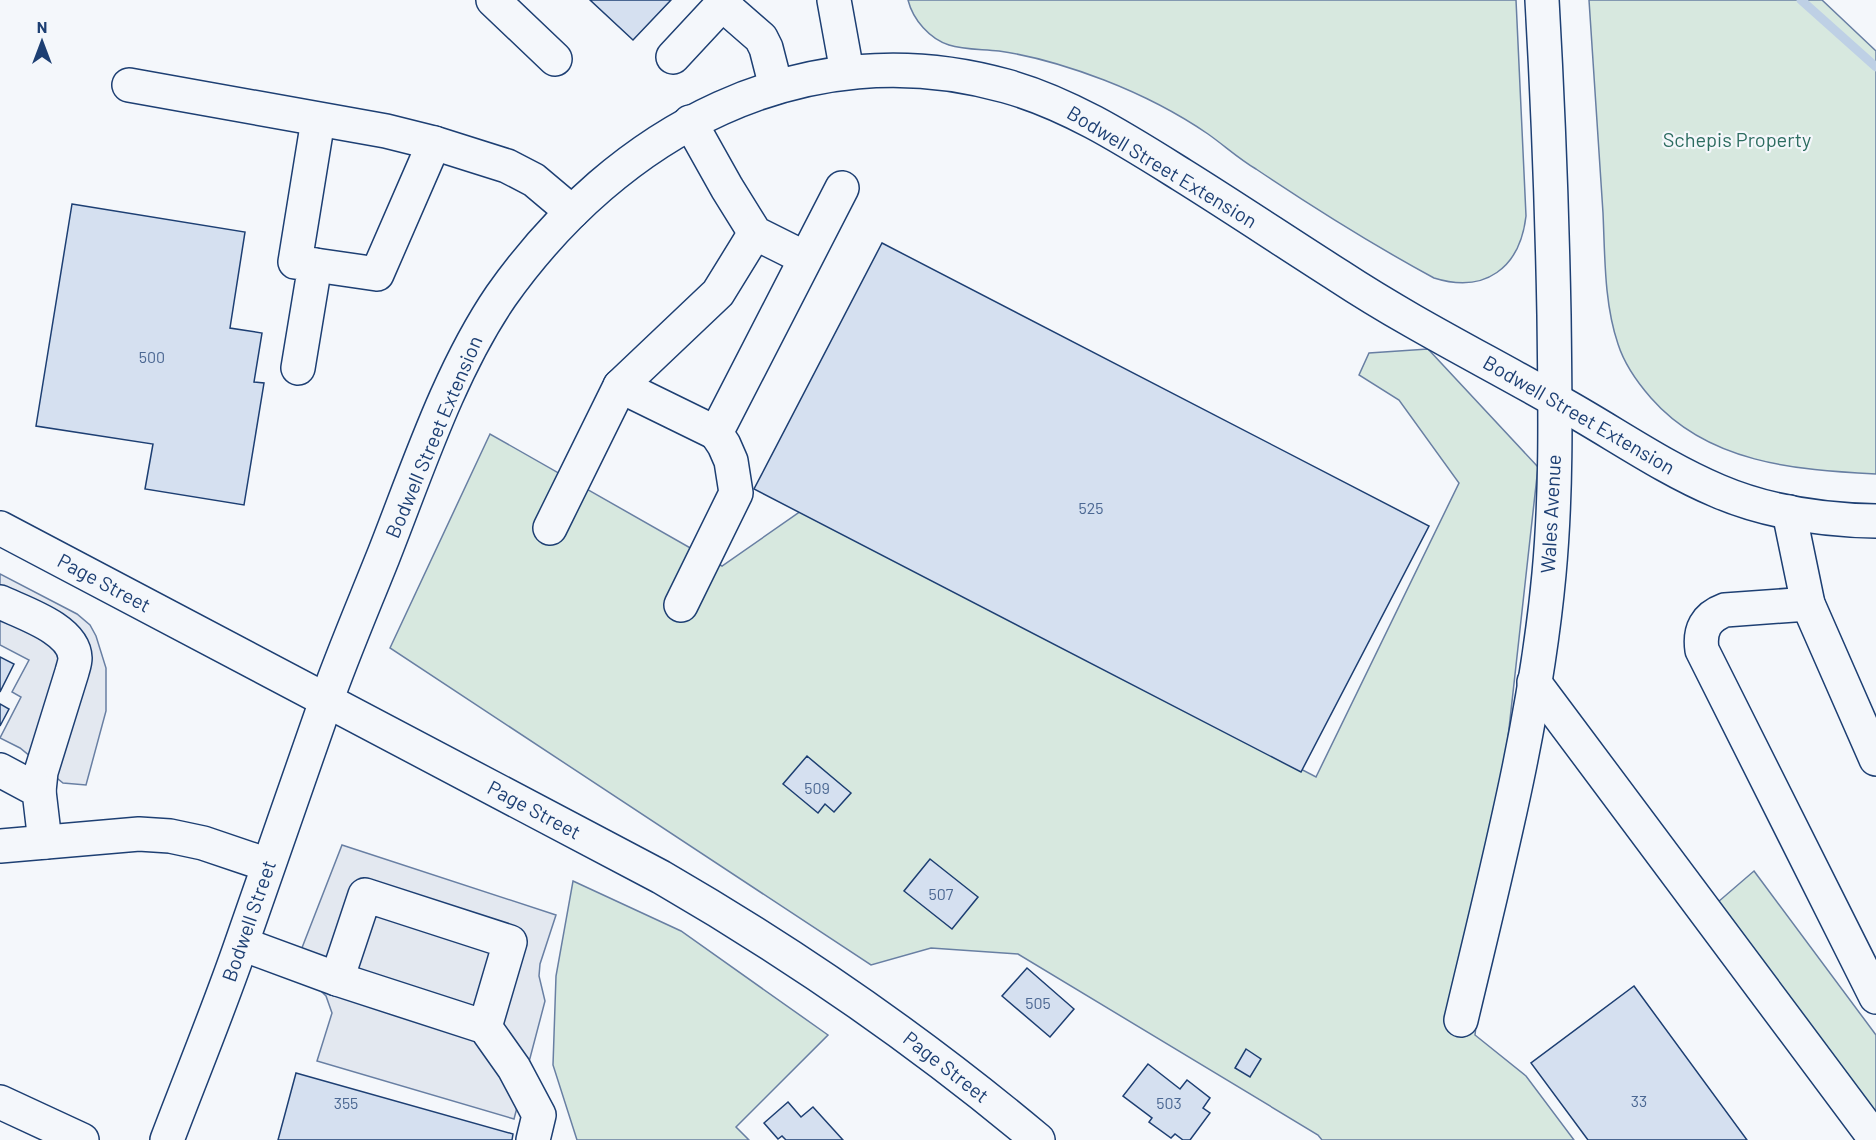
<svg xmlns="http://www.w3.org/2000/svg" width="1876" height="1140" font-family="Barlow,sans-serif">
	<rect width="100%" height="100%" fill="#f4f7fb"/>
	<g fill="#d7e8df" stroke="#687fa3" stroke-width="1.5">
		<path d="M908,0H1516L1526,216C1520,268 1485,294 1434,278C1373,245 1314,208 1256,169C1239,159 1225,146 1208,134C1176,112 1140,94 1104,80C1070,67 1034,56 999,51C983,49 964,50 949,45C930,39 913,20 908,0Z"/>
		<path d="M1589,0H1822L1876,51V474C1795,470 1708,463 1651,398C1637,382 1624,363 1618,344C1604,303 1605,256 1603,213C1598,142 1594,71 1589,0Z"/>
		<path d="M1428,349L1538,467L1475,1035L1526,1076L1574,1140H1322L1318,1135L1018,954L931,948L871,965L390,648L490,434L722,566L804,509L1316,777L1459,483L1399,400L1359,375L1369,353Z"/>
		<path d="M1754,871L1876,1035V1140L1711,908Z"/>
		<path d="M573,881L681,931L828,1035L736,1127L749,1140H577L553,1065L556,976Z"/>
	</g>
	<g fill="#e3e8f0" stroke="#687fa3" stroke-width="1.5">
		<path d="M0,574L77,614L90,625L96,636L106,668V711L86,785L63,783L20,748L0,738L21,697L12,692L29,660L0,645Z"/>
		<path d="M342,845L556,915L540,964L539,976L545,1001L514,1119L317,1061L332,1013L326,996L315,985L291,976Z"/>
	</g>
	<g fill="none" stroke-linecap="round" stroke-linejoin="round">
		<path stroke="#bed0e5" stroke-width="9" d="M1801,0L1876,67"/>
	</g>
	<g fill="#d5e0f0" stroke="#1d3f73" stroke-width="1.5">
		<path d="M590,0H671L633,40Z"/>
		<path d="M72,204L245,232L230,328L262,333L254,382L264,383L244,505L145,489L153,444L36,426Z"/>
		<path d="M882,243L1429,526L1301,772L754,489Z"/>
		<path d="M0,657L14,664L0,692Z"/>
		<path d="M0,704L9,709L0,726Z"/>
		<path d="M807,756L851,793L834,812L825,804L818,813L783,784Z"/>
		<path d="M930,859L978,897L952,929L904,891Z"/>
		<path d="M1027,968L1074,1009L1050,1037L1002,996Z"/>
		<path d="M1634,986L1747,1140H1588L1531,1063Z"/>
		<path d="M1246,1049L1261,1059L1250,1077L1235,1068Z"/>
		<path d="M1148,1064L1180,1089L1187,1080L1210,1098L1203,1108L1210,1113L1190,1140H1183L1175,1134L1171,1138L1149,1122L1152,1118L1123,1096Z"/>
		<path d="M296,1073L513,1134L512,1140H278Z"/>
		<path d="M788,1102L801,1117L813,1107L843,1140H786L782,1136L778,1139L764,1123Z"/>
	</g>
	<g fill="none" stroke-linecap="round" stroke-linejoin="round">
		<g stroke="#1d3f73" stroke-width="36">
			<g id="minor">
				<path d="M493,0L555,59"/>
				<path d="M834,0L847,72"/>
				<path d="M722,4L761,38L766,48L776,87"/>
				<path d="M673,57L726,0"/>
				<path d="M129,85L386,131L434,143L507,166L534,180L572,212"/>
				<path d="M690,122L727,188L755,233L805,258"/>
				<path d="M315,265L377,274L434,143"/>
				<path d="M298,368L315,265L295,262L318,120"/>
				<path d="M620,386L718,293L755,233"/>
				<path d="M1789,512L1808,604L1876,759"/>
				<path d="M550,528L620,386L716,433"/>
				<path d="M0,602C23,613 74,629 75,658C75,663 73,668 72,672L41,772L39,791"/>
				<path d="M1808,604L1725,610C1706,617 1699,630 1702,650L1876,997"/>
				<path d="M681,605L736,493L731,461L724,445L716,433L842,188"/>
				<path d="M1534,682L1876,1140"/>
				<path d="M0,770L39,791L45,842"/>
				<path d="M0,846L139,834L170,836L203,843L268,865"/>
				<path d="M242,944L337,979L485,1027L514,1068L539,1115L533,1140"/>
				<path d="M337,979L365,895L510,942L485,1027"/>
				<path d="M1461,1020C1496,872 1535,725 1549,574C1557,488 1555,401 1554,315C1552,210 1548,105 1542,0"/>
				<path d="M0,1102L82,1140"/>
				<path d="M167,1140C192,1074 219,1009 242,942C270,864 296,785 324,707C342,656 363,607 383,557C417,471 449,372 501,296C617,132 803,29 1006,86C1070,104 1126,140 1182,175C1235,208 1287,243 1339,276C1409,322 1483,359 1555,400C1610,430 1661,467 1718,491C1767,512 1823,520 1876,521"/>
			</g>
		</g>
		<g stroke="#1d3f73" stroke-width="36">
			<path id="major" d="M0,528L661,877C794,954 920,1041 1038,1140"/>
		</g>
		<use href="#minor" stroke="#f4f7fb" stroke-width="33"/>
		<use href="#major" stroke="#f4f7fb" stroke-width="33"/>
	</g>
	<g text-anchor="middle" stroke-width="4.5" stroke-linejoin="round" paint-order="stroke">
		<g font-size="16" fill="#4b6792">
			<text x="152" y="363">500</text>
			<text x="1091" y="514">525</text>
			<text x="817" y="794">509</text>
			<text x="941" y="900">507</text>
			<text x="1038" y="1009">505</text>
			<text x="1639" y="1107">33</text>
			<text x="346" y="1109">355</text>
			<text x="1169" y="1109">503</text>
		</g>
		<g font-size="20" fill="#2c6c60" stroke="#f4f7fb">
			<text x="1737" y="147">Schepis Property</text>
		</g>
		<g font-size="20" fill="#1d3f73" stroke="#f4f7fb">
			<text transform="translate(1162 167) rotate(31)" y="7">Bodwell Street Extension</text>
			<text transform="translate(1579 415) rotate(30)" y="7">Bodwell Street Extension</text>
			<text transform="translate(434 437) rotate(-67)" y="7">Bodwell Street Extension</text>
			<text transform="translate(1551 514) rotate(-87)" y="7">Wales Avenue</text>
			<text transform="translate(104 583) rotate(28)" y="7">Page Street</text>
			<text transform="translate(534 810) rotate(28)" y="7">Page Street</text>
			<text transform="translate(249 921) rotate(-71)" y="7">Bodwell Street</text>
			<text transform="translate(946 1067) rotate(38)" y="7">Page Street</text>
		</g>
	</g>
	<g transform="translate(42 42)" stroke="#f4f7fb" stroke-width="4.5" paint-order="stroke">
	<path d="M0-4.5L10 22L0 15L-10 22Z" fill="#1d3f73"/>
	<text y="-9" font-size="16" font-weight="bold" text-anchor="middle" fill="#1d3f73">N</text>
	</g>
</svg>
